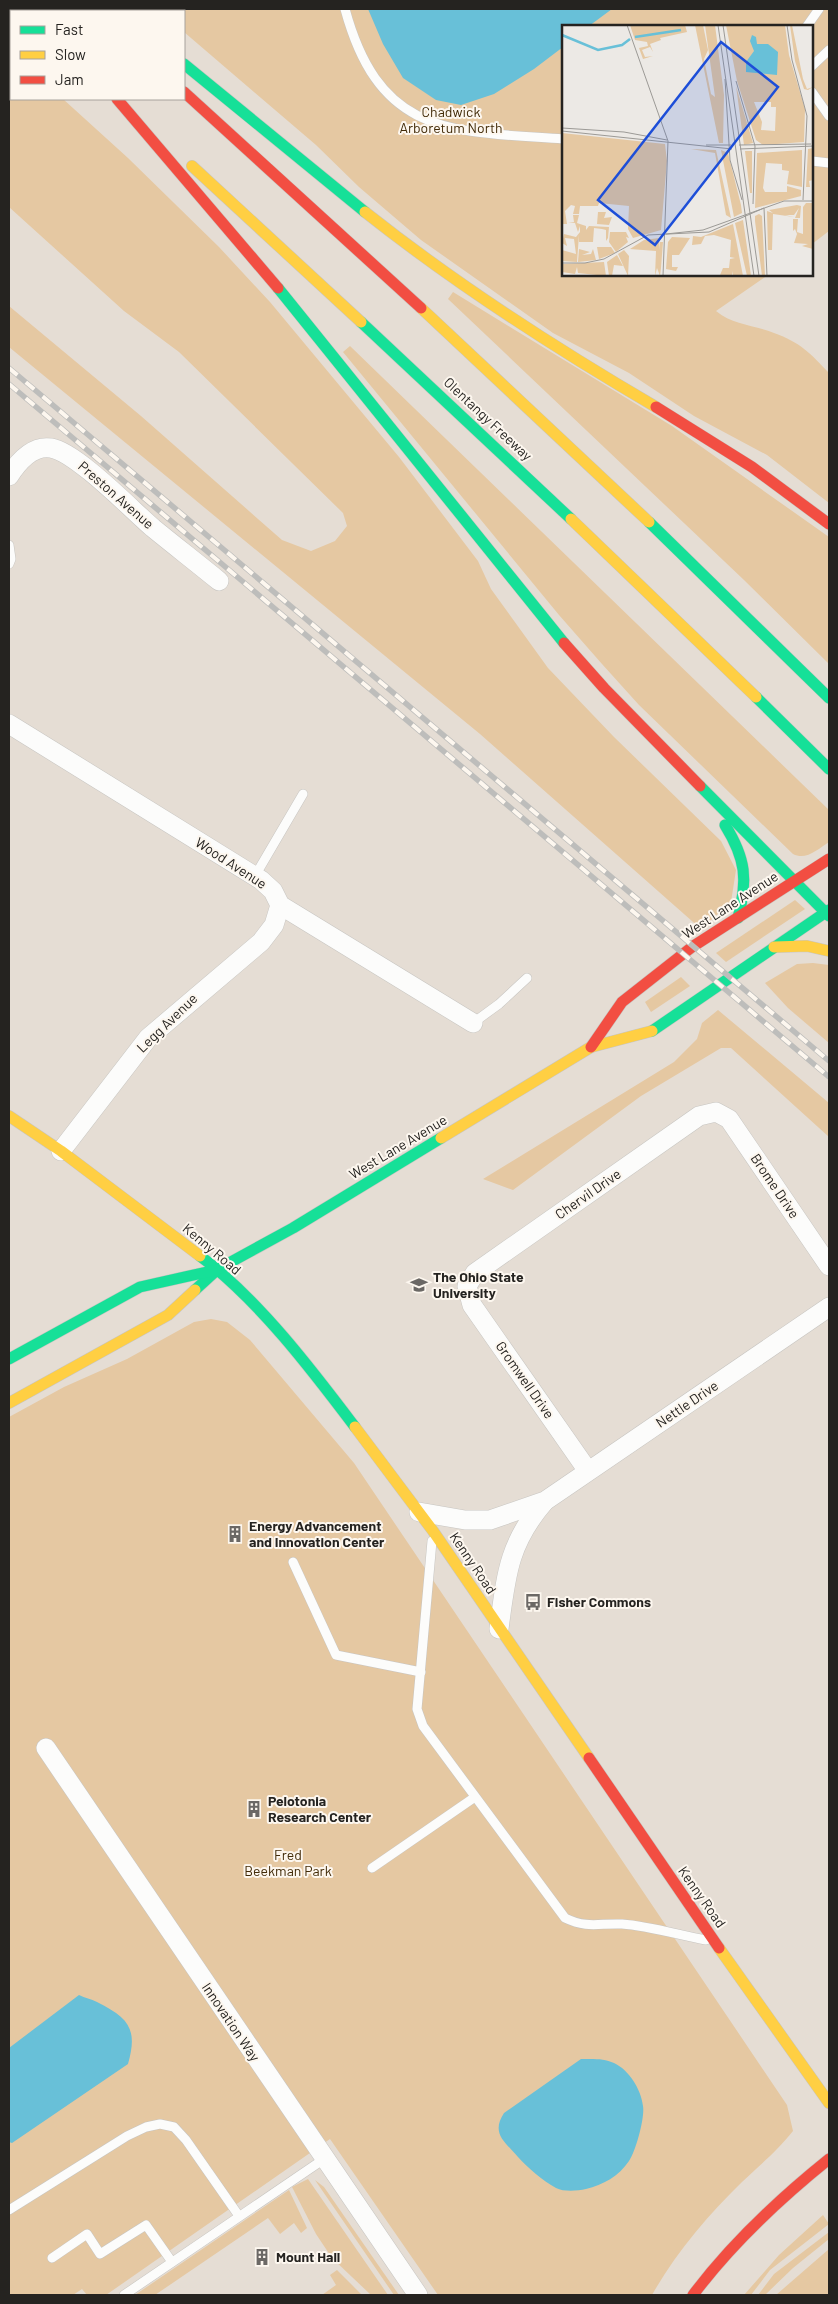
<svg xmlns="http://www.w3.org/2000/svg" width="838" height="2304" font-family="Barlow,sans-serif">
	<rect width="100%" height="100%" fill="#ece9e5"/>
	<path fill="#e5ddd4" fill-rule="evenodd" d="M9,9H829V2295H9ZM11,11H184V99H11ZM563,26H812V275H563Z"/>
	<g fill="#e5c8a2">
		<path d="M156,9H829V231L812,244V26H563V275H768L716,311C733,325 754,325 774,333C800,342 811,354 829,373V503L767,455L694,416L629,373L553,333L421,240L359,187L316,145L184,32V11H159Z"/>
		<path d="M9,50L11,52V99H63L128,158L219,247L270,302L399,457L478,561L491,589L548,668L614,737L721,841L736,870L731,902L701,929L480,734L9,347V306L141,416L282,540L311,551L335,541L347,526L343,513L179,352L124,311L9,207Z"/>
		<path d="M453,292L672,426L829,537V664L744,580L448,299Z"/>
		<path d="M350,346L829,810V842C818,849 806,861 793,854L639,705L602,664L559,615L343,352Z"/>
		<path d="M795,900L805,909L726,962L716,953Z"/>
		<path d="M813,963L829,965V1043L788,1008L765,983L797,964Z"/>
		<path d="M681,977L690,986L651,1012L645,1002Z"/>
		<path d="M718,1010L829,1103V1137L731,1048H721L641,1096L513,1190L483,1179L674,1062L697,1039L702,1023Z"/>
		<path d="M211,1319L227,1322L250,1340L354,1463L787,2105L793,2131C776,2152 761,2164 742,2182C708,2215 675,2254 652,2295H438L330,2139L106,2295H87L82,2289L73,2295H9V1417L64,1387L127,1359L194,1322Z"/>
		<path d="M308,2179L388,2295H371L332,2258L316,2234L292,2187Z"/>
		<path d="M315,2180L324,2187L399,2295H394Z"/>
		<path d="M289,2190L307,2228L301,2233L294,2223L280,2234L268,2218L155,2295H135Z"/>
		<path d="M823,2215L829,2224L770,2270L751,2295H744L779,2255Z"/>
		<path d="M829,2232V2239L793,2268L765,2295H758L774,2274Z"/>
		<path d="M829,2249V2295H776Z"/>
		<path d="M337,2270L362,2295H322L336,2285L330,2275Z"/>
	</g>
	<g fill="#68c0d8">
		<path d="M368,9H612L589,26H563V47L534,69L494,94L461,105L436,100L403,78L383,44Z"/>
		<path d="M79,1995C85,1998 91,1999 97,2002C129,2018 138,2029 128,2064L12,2143L9,2142V2048Z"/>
		<path d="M581,2059C592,2059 604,2058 614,2063C629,2070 641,2089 643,2106C645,2117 636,2151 629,2161C619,2176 603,2185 586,2189C577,2191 564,2192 556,2188C543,2181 528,2168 518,2157C504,2141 491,2133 504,2113Z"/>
	</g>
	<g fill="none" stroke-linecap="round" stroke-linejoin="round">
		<g stroke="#c7c5c1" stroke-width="10">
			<g id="lane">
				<path d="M345,9C380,137 451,131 563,139"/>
				<path d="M807,26L819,9"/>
				<path d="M812,66L829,50"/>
				<path d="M812,92L829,116"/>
				<path d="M812,161L829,163"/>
				<path d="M9,545L11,559L9,564"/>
				<path d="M255,876L303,794"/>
				<path d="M473,1023L499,1004L527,978"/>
				<path d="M432,1541L417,1709L423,1726L565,1918C588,1929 599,1923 622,1924C649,1926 679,1935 706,1940"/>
				<path d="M293,1562L336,1655L421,1672"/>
				<path d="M372,1868L475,1797"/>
				<path d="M9,2210L127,2136L146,2127L160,2124L174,2127L186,2140L239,2216"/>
				<path d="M52,2258L87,2234L100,2254L146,2225L172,2262"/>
				<path d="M124,2295L324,2159"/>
			</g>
		</g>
		<g stroke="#c7c5c1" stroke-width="20">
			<g id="street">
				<path d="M9,476C18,462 32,445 51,448C76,452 132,510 153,528C175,546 197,563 219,581"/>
				<path d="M9,724L261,880L273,891L280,905L473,1023"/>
				<path d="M61,1151L148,1038L261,942L274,925L280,905"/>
				<path d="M588,1471L472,1305L467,1286L475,1273L699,1116L716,1112L729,1119L829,1266"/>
				<path d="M419,1512L465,1520H490L545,1501L829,1307"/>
				<path d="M499,1629C506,1576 508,1544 544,1502"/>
				<path d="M46,1748L418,2295"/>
			</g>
		</g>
		<g stroke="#c7c5c1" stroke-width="12">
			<g id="fast">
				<path d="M17,9L19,11"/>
				<path d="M92,9L95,11"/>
				<path d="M115,9L118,11"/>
				<path d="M184,64L365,212"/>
				<path d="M278,288L564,643"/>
				<path d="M361,322L571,519"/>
				<path d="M649,522L829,698"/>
				<path d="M756,697L829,769"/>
				<path d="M700,786L829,916"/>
				<path d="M725,825C746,859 748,880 738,918"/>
				<path d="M652,1031L829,910"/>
				<path d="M200,1256C258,1299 312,1370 355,1427"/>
				<path d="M195,1290L218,1269L293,1228L441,1138"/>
				<path d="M9,1359L140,1287L216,1270"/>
			</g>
		</g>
		<g stroke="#c7c5c1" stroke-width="12">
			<g id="slow">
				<path d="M192,166L361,322"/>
				<path d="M365,212C457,285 555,348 656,407"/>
				<path d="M421,308L649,522"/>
				<path d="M571,519L756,697"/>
				<path d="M774,947L807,946L829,951"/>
				<path d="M9,1116L61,1151L200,1256"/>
				<path d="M441,1138L591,1047L652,1031"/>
				<path d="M9,1403L168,1315L195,1290"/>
				<path d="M355,1427L433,1531L589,1758"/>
				<path d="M719,1948L829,2103"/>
			</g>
		</g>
		<g stroke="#c7c5c1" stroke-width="12">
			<g id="jam">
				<path d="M184,92L421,308"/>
				<path d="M117,99L278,288"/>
				<path d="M656,407L752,467L829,524"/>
				<path d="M564,643L604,688L700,786"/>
				<path d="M591,1047L622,1002L692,947L829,859"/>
				<path d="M589,1758L719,1948"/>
				<path d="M693,2295C732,2243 778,2200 829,2159"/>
			</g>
		</g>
		<use href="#lane" stroke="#fcfcfb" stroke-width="9"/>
		<use href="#street" stroke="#fcfcfb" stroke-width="19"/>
		<use href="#fast" stroke="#16e098" stroke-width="11"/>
		<use href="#slow" stroke="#ffcf43" stroke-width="11"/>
		<use href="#jam" stroke="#f24e42" stroke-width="11"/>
		<g stroke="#bdbdbb" stroke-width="5.5">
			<g id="rail">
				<path d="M9,368L829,1061"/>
				<path d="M9,384L829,1077"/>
			</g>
		</g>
		<use href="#rail" stroke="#fdf7ef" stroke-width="4" stroke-dasharray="11" stroke-linecap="butt"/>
	</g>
	<defs>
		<g id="university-bare" transform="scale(1.35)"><path d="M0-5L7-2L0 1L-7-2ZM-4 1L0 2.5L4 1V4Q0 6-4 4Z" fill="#6b6865" stroke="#fdf7ef" stroke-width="2.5" paint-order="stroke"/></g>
		<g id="building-bare" transform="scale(1.35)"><path d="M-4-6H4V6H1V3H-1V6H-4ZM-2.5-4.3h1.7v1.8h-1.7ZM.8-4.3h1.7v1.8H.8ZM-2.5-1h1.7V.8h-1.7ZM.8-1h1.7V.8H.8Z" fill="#6b6865" stroke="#fdf7ef" stroke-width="2.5" paint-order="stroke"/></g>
		<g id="bus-bare" transform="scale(1.35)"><path d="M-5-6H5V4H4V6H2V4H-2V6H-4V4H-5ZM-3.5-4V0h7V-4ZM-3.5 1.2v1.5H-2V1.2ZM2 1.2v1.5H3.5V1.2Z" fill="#6b6865" stroke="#fdf7ef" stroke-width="2.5" paint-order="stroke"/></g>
	</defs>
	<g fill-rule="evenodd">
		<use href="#university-bare" x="419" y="1285"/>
		<use href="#building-bare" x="235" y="1534"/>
		<use href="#bus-bare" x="533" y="1602"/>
		<use href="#building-bare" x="254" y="1809"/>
		<use href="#building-bare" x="262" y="2257"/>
	</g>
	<g text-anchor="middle" stroke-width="4" stroke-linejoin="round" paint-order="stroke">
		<g font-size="14" fill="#412a07" stroke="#fdf7ef">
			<text x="451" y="117">Chadwick<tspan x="451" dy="16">Arboretum North</tspan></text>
			<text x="288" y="1860">Fred<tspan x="288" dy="16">Beekman Park</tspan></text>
		</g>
		<g font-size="14" fill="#252320" stroke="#fdf7ef">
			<text transform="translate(488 419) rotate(43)" y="5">Olentangy Freeway</text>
			<text transform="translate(116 495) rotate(41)" y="5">Preston Avenue</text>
			<text transform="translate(231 863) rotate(33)" y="5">Wood Avenue</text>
			<text transform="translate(730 905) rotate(-33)" y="5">West Lane Avenue</text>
			<text transform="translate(167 1023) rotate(-44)" y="5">Legg Avenue</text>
			<text transform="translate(398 1147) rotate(-31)" y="5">West Lane Avenue</text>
			<text transform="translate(775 1186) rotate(56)" y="5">Brome Drive</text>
			<text transform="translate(588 1194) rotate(-35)" y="5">Chervil Drive</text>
			<text transform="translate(212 1249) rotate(40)" y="5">Kenny Road</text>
			<text transform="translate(525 1380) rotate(55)" y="5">Gromwell Drive</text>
			<text transform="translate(687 1404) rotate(-34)" y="5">Nettle Drive</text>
			<text transform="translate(473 1563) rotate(56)" y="5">Kenny Road</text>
			<text transform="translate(702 1897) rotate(55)" y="5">Kenny Road</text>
			<text transform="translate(231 2022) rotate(56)" y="5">Innovation Way</text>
		</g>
		<g font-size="14" font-weight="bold" fill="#252320" stroke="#fdf7ef" text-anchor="start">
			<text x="433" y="1282">The Ohio State<tspan x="433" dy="16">University</tspan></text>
			<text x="249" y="1531">Energy Advancement<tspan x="249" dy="16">and Innovation Center</tspan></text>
			<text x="547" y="1607">Fisher Commons</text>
			<text x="268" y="1806">Pelotonia<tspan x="268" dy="16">Research Center</tspan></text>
			<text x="276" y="2262">Mount Hall</text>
		</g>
	</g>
	<g transform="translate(562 25)">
		<rect width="251" height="251" fill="#ece9e5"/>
		<path d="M68,0H123L125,7L98,13L99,15L88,19L91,27L88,22L80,25L83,32L91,31L81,34L77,23L86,21L85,17L73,15ZM133,0H141L146,25L142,34L149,69L153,72L143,0H153L162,70L161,118H157ZM164,0H223L227,30L243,84L242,117L201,120L194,115L175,56ZM192,77H209V82H214L213,106L199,105L200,97ZM228,0H230L241,54L245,64L251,62L246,65L242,64L233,36ZM174,61L191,118L182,120ZM0,108L103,119L105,136L99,205L71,213L66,204L67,181L37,178L36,181H18L17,189H11L13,181L9,180L3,186L5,199H0ZM251,123V155L247,156L248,162H244L246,124ZM129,124L154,125L169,193L164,190L153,128ZM159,125L166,128L179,180L180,188L172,192ZM240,125V162L225,159L227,146L220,145V139L204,138L201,163L203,167H225V161L239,165V171L193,183L195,128ZM183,126H190V168H188ZM244,178H251V224L240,221L246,219L232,218L235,209L233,204L231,206V194H236L235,207L241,209V182ZM235,180L239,181L238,193H233L237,183L232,190H223L232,192L211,189L210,225H206L205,186L211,188L207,185ZM36,187H44L42,193L50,192L47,200L35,199ZM197,189L200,191L203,251H200L193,196V191ZM11,190H17L15,198L24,201V205L27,201L47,202L46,213L44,216V205L40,204L32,203L31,217H17V210L15,237L0,236V225L14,229L12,214L3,213L5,221L0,218L2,209L14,212L18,207V201L16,207L13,198L6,197H12ZM181,195L186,229L189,251H185L173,198ZM171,199L181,251H171L170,246V251H150L158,250L161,243H167L168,234L173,233L168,232L169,215L152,210L143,211L139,219L130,220L131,211L139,212ZM48,207H64L67,213L64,212L66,217L54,227L47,217ZM110,212L128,213L117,230H110V242H116L114,246L104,244L106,217ZM97,213L98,225V217H101L99,243L98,251L95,243L93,251L94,226L68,224L82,215ZM35,222H49L53,228L37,234ZM17,224L28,227L20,230L29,229L31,224L34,235L16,237ZM62,225L67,231L66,251L56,229ZM55,230L61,241L52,240L50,251H47L45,237ZM42,237L44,251L16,248L15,242L13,249L0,247V239Z" fill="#e5c8a2" fill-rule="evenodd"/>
		<path d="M190,10L194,12L195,19H206L216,27L215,50L184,47V37L192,26L188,16Z" fill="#68c0d8"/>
		<path fill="none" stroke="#68c0d8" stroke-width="2.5" d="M0,10L36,25L60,20L68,14M73,12L119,5"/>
		<path fill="none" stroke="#9c9a96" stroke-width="1" d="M65,0L106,116M156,0L192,251M161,0L197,251M225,0L230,35L245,91L241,175M163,54L168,135L180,175M174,56L193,121L191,179M0,103L62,107L105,115M0,106L170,124M144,120H169M177,120L249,119M178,124L252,121M202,183L205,251M104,209L141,205L222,176H252M0,238H23L42,234L86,210L147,207L202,183M101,251L106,116"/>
		<path fill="#1d4ed8" fill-opacity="0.15" stroke="#1d4ed8" stroke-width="2.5" d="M159,17L216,62L93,220L36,175Z"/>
		<rect width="251" height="251" fill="none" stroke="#252320" stroke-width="2.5"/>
	</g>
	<rect width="838" height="2304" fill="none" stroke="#252320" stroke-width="20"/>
	<rect x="10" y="10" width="175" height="90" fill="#fdf7ef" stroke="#a7a29c"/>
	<rect x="20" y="26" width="25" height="8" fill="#16e098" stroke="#a7a29c"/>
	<text x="55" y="35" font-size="15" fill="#252320">Fast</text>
	<rect x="20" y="51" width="25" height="8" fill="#ffcf43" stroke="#a7a29c"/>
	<text x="55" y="60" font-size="15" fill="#252320">Slow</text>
	<rect x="20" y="76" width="25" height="8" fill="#f24e42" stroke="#a7a29c"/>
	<text x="55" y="85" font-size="15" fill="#252320">Jam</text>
</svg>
